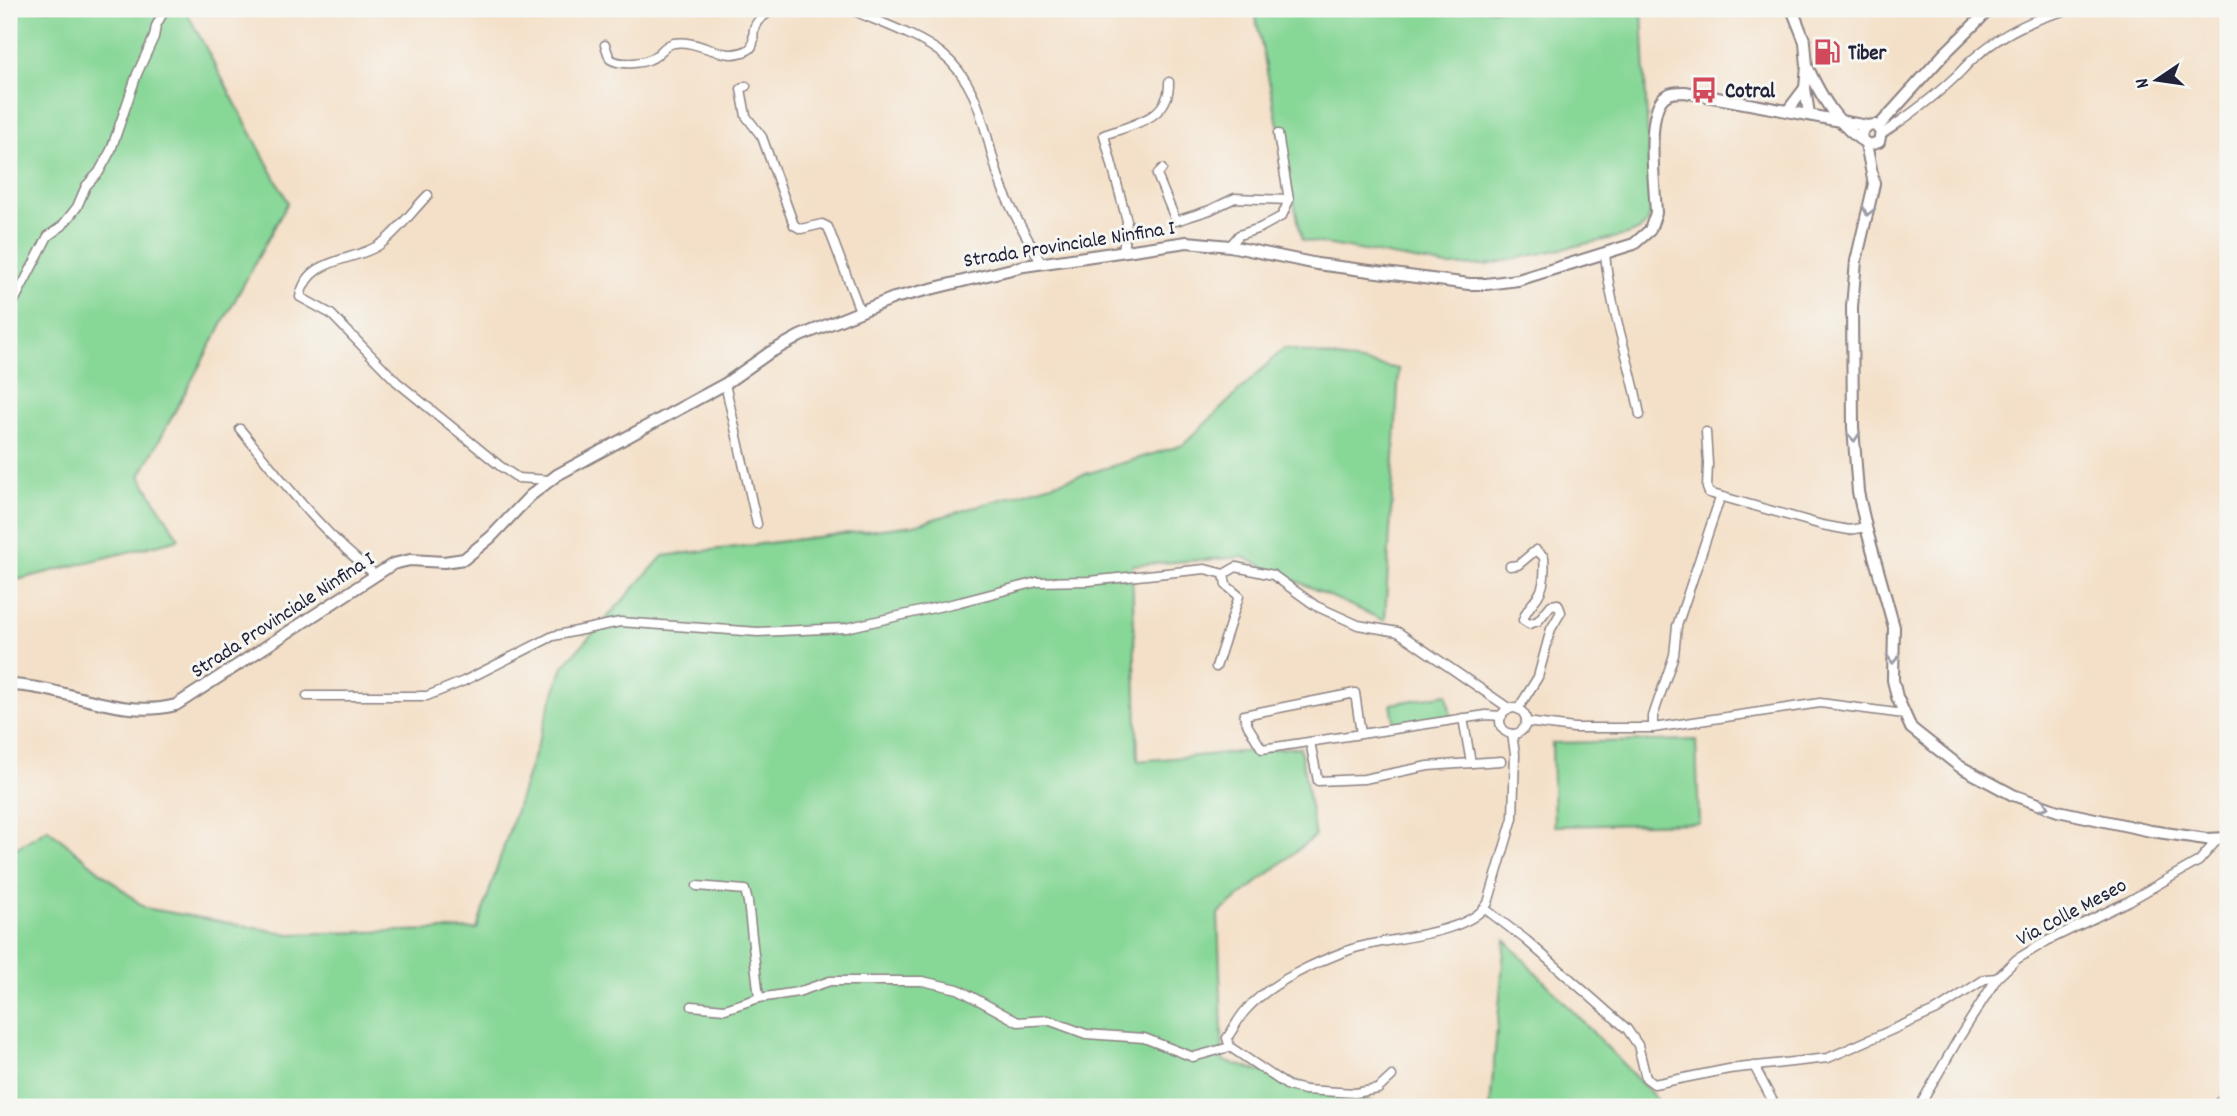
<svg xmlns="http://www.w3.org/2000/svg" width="2237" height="1116" font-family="Dekko,sans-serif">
	<rect width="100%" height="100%" fill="#f6f6f2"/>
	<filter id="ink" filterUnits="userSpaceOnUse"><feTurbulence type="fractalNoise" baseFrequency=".0143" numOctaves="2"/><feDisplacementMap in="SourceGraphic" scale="14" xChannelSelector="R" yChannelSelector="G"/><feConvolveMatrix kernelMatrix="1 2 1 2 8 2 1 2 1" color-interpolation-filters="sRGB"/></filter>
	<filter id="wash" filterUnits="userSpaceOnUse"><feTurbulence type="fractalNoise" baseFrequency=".00686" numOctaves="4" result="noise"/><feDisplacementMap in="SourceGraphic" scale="28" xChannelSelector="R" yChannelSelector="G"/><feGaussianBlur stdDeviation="1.57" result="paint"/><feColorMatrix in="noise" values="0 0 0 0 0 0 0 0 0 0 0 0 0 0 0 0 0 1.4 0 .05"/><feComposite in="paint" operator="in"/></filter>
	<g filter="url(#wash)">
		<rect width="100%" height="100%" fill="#f4e0c8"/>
		<g fill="#87d797" stroke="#547c69" stroke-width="2">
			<path d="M9,9H185L288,202L140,476L179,539L9,582Z"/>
			<path d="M1254,9H1642L1651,212C1648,226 1641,231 1627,235L1486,265L1448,266L1302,240Z"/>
			<path d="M1284,348L1399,369L1385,621L1243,557L1132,565L1138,761L1300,747L1315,836L1218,914L1223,1061L1390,1107H9V852L48,829L145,908L290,934L477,929L563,666L663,556L914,525L1183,445Z"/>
			<path d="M1447,694L1451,717L1395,727L1391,704Z"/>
			<path d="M1696,740L1699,823L1554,826L1552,743Z"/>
			<path d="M1505,940L1664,1107H1490Z"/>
		</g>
	</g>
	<g filter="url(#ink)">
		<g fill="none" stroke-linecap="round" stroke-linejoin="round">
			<g stroke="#8b8182" stroke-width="11">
				<g id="street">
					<path d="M208,9L220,11L223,9"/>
					<path d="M850,9C878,22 916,34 941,53C984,87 984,139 1002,187C1012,213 1028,238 1041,263"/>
					<path d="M605,45L610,59C621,66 647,64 657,55C663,50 665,45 674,43C701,39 722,63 748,50C757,45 751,34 755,26C758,18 768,13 775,9"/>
					<path d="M746,86L741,89L746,116L762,137L794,225L801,229L822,224L828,227L860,311"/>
					<path d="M1882,134C1907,117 1932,99 1954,78C1961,72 1966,65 1973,59C2002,33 2035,17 2073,9"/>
					<path d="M1162,169L1157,175L1176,221L1210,210L1235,198L1289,200"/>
					<path d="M428,195C413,210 399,230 382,243C356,263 308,255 300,297L331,314L397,382L500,466L518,478L550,480"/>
					<path d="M1230,246L1239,235L1260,228L1282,216L1289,200L1278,134"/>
					<path d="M1123,251L1127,221L1104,135C1133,124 1170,119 1169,82"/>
					<path d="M1605,253C1610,311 1630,359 1640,415"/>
					<path d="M9,311L48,236L62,226L77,207L86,186L99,172L111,150L137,74L154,37L156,26L165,9"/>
					<path d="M725,384L757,524"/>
					<path d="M240,429C283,481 322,534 376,575"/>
					<path d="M1706,432L1708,464L1707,488L1709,493L1822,525L1849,530L1866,527"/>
					<path d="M1510,566L1518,565L1536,550L1544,557C1545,569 1545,586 1538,596C1532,605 1526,609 1523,620L1529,624L1538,621L1551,605L1558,604L1561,612L1551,629L1538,677L1518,709"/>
					<path d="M1216,667L1239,596L1226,585L1224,574L1236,567L1273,575L1316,606L1358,625L1398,632L1510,709"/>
					<path d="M307,696H427L464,681L553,636L620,622L758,632L846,628L960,602L1037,582L1089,581L1205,569L1224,574"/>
					<circle cx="1513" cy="721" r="13"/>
					<path d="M1463,718L1471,763"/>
					<path d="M1526,722L1574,728H1653L1820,703L1904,714"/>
					<path d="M1653,728V716L1674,655L1677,626L1720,498"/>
					<path d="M1361,734L1355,693L1244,715L1248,726L1262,749L1486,715L1502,716"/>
					<path d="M1310,742L1318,781L1364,779L1428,766L1501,761"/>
					<path d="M697,886L745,890L748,902L759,998L798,992L830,981H922L958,989L1018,1022L1048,1020L1086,1034L1144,1038L1193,1057L1230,1047"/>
					<path d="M1484,908L1526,940L1627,1029L1638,1045L1646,1078L1654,1084L1729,1069L1828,1058L1937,1010L1985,979L1997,978"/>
					<path d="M692,1006L725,1009L759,998"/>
					<path d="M1754,1066L1776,1107"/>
					<path d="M1392,1076L1378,1089L1355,1093L1305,1090L1288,1086L1230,1047L1227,1038C1233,1030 1238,1019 1245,1011C1269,983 1318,961 1352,949C1388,937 1468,936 1488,903L1513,818L1515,754L1512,734"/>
					<path d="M1919,1107L1957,1041L1997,978L2017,959L2047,941L2129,901L2199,861L2218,839"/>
					<path d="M2215,1107L2228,1094"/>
				</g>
			</g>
			<g stroke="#8b8182" stroke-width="14">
				<g id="secondary">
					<path d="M1792,9L1805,42L1807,66L1805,88L1809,114"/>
					<path d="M1807,66C1821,97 1839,128 1869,145L1879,142L1881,132L1875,125L1867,126L1861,133L1862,139"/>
					<path d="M1789,109L1805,88"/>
					<path d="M1878,127L1944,54L1990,9"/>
					<path d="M1866,144L1874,184L1856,261L1852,307L1853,427L1858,492L1867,531L1894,627L1893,680L1897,697L1911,728L1959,766L2013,795L2058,811L2151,831L2206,839L2228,838"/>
					<path d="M9,685C65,686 119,720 176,705L393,564L410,560L444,562L464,559L491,537L530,496L557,475L725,384L769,353L800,336L894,298L1024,266L1187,242L1230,246L1317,264L1469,284H1486L1518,280L1634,244L1650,230L1656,213C1655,188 1645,114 1664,97C1670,92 1677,92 1685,92L1867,126"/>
				</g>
			</g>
			<use href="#street" stroke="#fff" stroke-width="8"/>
			<use href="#secondary" stroke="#fff" stroke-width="10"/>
		</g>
		<defs><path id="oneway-chevron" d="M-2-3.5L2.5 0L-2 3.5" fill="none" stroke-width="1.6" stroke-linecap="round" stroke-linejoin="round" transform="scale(1.75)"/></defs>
		<g stroke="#9c9ca7">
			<use href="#oneway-chevron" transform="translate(1868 211) rotate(103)"/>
			<use href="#oneway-chevron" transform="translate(1854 437) rotate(85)"/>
			<use href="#oneway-chevron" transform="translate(1893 659) rotate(92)"/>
			<use href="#oneway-chevron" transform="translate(2044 806) rotate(19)"/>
		</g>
	</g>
	<defs>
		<g id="fuel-bare" transform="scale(2.1)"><path d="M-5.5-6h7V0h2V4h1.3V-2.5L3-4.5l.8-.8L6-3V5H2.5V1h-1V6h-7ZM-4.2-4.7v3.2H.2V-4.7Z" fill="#d1495b" stroke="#f6f6f2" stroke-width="2.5" paint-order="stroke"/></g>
		<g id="bus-bare" transform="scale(2.1)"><path d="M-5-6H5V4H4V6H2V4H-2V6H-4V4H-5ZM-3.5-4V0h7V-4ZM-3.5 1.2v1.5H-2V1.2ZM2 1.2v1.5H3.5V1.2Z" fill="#d1495b" stroke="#f6f6f2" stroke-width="2.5" paint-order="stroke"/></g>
	</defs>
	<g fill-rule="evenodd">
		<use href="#fuel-bare" x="1827" y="52"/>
		<use href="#bus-bare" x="1704" y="90"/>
	</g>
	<g text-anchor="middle" stroke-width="6" stroke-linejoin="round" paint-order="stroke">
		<g font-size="21" font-weight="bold" fill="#22223b" stroke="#f6f6f2" text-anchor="start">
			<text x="1848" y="59">Tiber</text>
			<text x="1725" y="97">Cotral</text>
		</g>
		<g font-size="21" fill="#22223b" stroke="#f6f6f2">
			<text transform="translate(1069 243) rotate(-9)" y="7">Strada Provinciale Ninfina I</text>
			<text transform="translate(282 614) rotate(-33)" y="7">Strada Provinciale Ninfina I</text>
			<text transform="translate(2071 911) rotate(-28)" y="7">Via Colle Meseo</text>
		</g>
	</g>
	<rect width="2237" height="1116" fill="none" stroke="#f6f6f2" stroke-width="35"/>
	<g transform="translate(2157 80) rotate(257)" stroke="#f6f6f2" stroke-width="5" paint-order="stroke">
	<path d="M0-5L12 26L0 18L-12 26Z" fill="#22223b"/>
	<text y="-10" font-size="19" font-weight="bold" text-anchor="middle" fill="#22223b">N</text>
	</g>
</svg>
